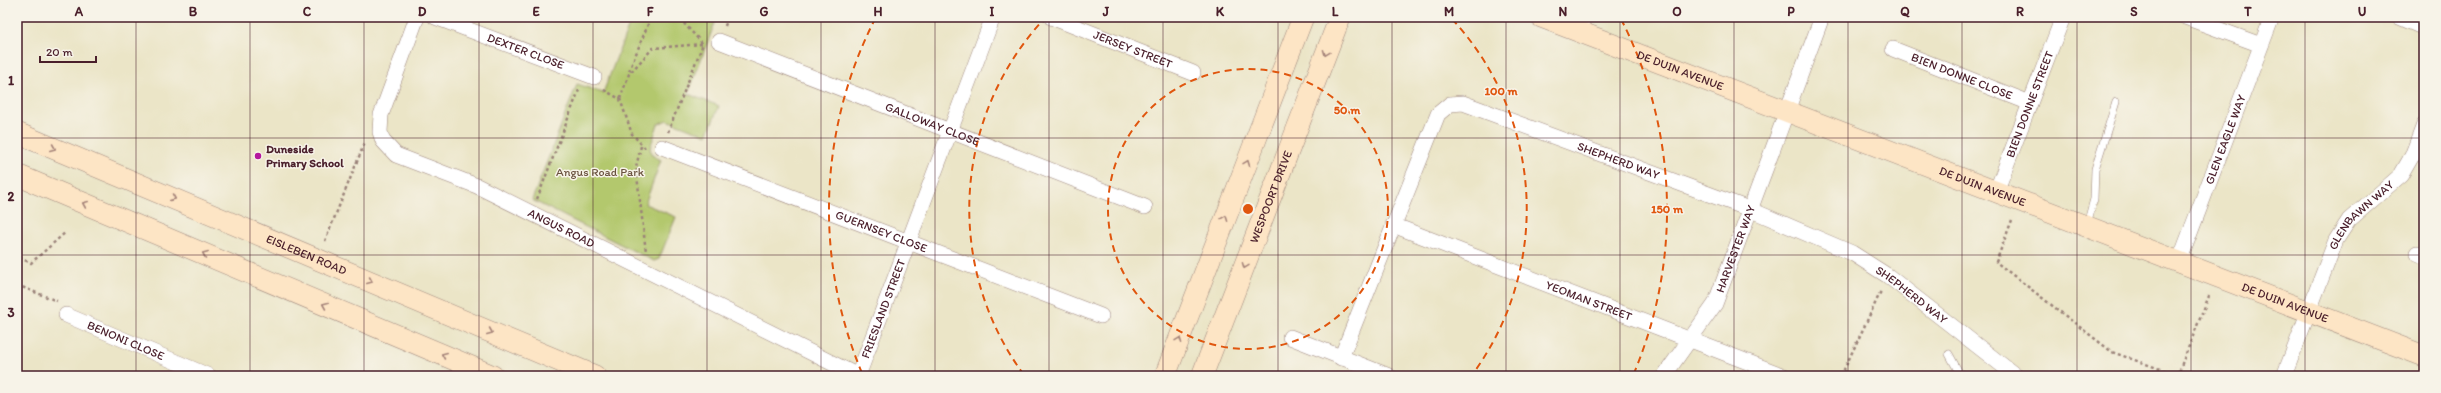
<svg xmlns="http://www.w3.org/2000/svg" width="2441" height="393" font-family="Itim,sans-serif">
	<rect width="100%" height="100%" fill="#f7f3e8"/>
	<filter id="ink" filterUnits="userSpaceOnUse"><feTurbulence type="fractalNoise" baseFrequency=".025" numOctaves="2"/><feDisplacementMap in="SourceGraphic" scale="8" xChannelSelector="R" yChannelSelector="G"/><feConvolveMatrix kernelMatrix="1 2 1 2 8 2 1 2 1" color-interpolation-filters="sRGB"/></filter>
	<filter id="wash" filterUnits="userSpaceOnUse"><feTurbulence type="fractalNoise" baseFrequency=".012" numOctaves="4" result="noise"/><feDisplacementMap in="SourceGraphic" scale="16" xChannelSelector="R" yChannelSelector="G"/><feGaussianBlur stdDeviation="0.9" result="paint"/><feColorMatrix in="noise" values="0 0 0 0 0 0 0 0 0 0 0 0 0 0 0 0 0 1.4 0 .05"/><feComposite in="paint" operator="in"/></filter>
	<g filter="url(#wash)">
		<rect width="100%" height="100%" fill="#ebe5c7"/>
		<path fill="#b3c86d" stroke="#7e744c" d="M632,17H717L688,94L719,106L707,135L667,120L658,124L650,148L652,155L661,160L645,204L676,217L659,259L654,261L532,200L577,84L603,93Z"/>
	</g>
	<g filter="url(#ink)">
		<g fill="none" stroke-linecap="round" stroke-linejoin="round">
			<g stroke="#9a8279" stroke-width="8">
				<g id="lane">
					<path d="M2087,224L2094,199L2095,169L2116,102"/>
					<path d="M1949,354L1961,376"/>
				</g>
			</g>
			<g stroke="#9a8279" stroke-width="16">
				<g id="street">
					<path id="s1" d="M417,17L381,115L380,132L383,141L396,155L477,186L858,376"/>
					<path id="s2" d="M435,17L594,77"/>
					<path id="s3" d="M1051,17L1193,73"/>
					<path d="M2185,17L2261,45"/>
					<path d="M2399,17L2424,28"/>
					<path d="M1578,31L1584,17"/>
					<path id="s4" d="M719,41L1145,207"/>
					<path id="s5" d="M1893,49L2030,103"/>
					<path id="s6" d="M662,147L1101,316"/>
					<path id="s7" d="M1996,192L2063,17"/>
					<path id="s8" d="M1393,225L1784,376"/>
					<path d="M2417,253L2424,256"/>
					<path id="s9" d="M2179,262L2272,17"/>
					<path id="s10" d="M66,315L209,376"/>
					<path d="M1290,337L1389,376"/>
					<path id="s11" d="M1341,358L1438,114L1450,104L1463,103L1749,209L1852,253L1888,276L2016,376"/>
					<path id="s12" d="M858,376L993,17"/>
					<path id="s13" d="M1664,376L1715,304L1822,17"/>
					<path id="s14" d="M2284,376L2336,240L2349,220L2401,175L2412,156L2424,125"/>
				</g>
			</g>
			<g stroke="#9a8279" stroke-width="22">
				<g id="secondary">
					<path id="s15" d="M1541,17L2424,356"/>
					<path id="s16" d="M17,133L595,376"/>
					<path d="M17,175L493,376"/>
					<path d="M1165,376L1303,17"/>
					<path id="s17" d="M1202,376L1340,17"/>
				</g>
			</g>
			<g stroke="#9a8279" stroke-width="2.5" stroke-dasharray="3 3" stroke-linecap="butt">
				<path d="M725,26L728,17"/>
				<path d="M629,71L651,17"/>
				<path d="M604,90L620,99L632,134L645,148"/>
				<path d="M620,99L629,74L653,48L703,44"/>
				<path d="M668,132L703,44L678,17"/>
				<path d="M641,146L636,167L646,252"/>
				<path d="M537,199L579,90"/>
				<path d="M2012,220L1996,262L2112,352L2177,375"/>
				<path d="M325,241L365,142"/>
				<path d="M17,264L20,258L31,263L66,232"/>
				<path d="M17,285L57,301"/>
				<path d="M1841,376L1881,291"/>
				<path d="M2177,376L2209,296"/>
			</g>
			<use href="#lane" stroke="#fff" stroke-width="7"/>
			<use href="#street" stroke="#fff" stroke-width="15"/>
			<use href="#secondary" stroke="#fde5c5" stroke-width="21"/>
		</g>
		<defs><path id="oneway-chevron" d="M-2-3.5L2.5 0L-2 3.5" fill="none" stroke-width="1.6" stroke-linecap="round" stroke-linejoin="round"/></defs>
		<g stroke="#a48278">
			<use href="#oneway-chevron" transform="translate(1326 53) rotate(111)"/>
			<use href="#oneway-chevron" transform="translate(53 148) rotate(23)"/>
			<use href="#oneway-chevron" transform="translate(1247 163) rotate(-69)"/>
			<use href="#oneway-chevron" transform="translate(173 198) rotate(23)"/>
			<use href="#oneway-chevron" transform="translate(85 204) rotate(-157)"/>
			<use href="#oneway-chevron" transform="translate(1225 218) rotate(-69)"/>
			<use href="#oneway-chevron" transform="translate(205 254) rotate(-157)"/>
			<use href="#oneway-chevron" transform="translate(1245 266) rotate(111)"/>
			<use href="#oneway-chevron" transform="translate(370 281) rotate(23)"/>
			<use href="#oneway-chevron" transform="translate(325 305) rotate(-157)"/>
			<use href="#oneway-chevron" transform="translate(490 332) rotate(23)"/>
			<use href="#oneway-chevron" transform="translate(1179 340) rotate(-69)"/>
			<use href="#oneway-chevron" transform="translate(444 355) rotate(-157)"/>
		</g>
	</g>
	<path fill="none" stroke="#4a1f2b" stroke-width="1" stroke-opacity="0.55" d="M136,17V376M250,17V376M364,17V376M479,17V376M593,17V376M707,17V376M821,17V376M935,17V376M1049,17V376M1163,17V376M1278,17V376M1392,17V376M1506,17V376M1620,17V376M1734,17V376M1848,17V376M1962,17V376M2077,17V376M2191,17V376M2305,17V376M17,138H2424M17,255H2424"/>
	<g fill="none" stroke="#e0560e" stroke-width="2" stroke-dasharray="7 5">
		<circle cx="1248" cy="209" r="140"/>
		<path d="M1024 375A279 279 0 0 1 1044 19M1452 19A279 279 0 0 1 1472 375"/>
		<path d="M862 373A419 419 0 0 1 875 19M1621 19A419 419 0 0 1 1634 373"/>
	</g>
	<circle fill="#b5179e" stroke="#f7f3e8" stroke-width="1.5" cx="258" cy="156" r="4"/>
	<g text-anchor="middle" stroke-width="3" stroke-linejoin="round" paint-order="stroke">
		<g font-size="12" fill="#4a1f2b" stroke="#f7f3e8">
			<text dy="4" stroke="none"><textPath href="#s3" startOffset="88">JERSEY STREET</textPath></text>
			<text dy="4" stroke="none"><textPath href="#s2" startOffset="97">DEXTER CLOSE</textPath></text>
			<text dy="4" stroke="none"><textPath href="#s15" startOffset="149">DE DUIN AVENUE</textPath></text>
			<text dy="4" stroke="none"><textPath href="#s5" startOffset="74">BIEN DONNE CLOSE</textPath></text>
			<text dy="4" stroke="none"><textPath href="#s7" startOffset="94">BIEN DONNE STREET</textPath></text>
			<text dy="4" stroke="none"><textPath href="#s4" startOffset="229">GALLOWAY CLOSE</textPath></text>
			<text dy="4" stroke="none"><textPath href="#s9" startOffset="131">GLEN EAGLE WAY</textPath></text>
			<text dy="4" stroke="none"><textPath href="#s11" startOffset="457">SHEPHERD WAY</textPath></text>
			<text dy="4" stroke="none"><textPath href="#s15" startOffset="473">DE DUIN AVENUE</textPath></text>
			<text dy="4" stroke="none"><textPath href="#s17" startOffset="192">WESPOORT DRIVE</textPath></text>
			<text dy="4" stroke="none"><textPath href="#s14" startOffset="181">GLENBAWN WAY</textPath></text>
			<text dy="4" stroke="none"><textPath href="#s1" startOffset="331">ANGUS ROAD</textPath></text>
			<text dy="4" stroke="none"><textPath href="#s6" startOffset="235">GUERNSEY CLOSE</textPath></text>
			<text dy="4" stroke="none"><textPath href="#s13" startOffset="147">HARVESTER WAY</textPath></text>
			<text dy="4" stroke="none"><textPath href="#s16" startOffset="314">EISLEBEN ROAD</textPath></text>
			<text dy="4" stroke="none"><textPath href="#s11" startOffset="781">SHEPHERD WAY</textPath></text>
			<text dy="4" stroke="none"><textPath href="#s8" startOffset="210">YEOMAN STREET</textPath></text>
			<text dy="4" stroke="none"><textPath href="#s15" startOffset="797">DE DUIN AVENUE</textPath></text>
			<text dy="4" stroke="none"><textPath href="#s12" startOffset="72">FRIESLAND STREET</textPath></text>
			<text dy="4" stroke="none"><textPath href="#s10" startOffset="65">BENONI CLOSE</textPath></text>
		</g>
		<g font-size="12" font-weight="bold" fill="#4a1f2b" stroke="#f7f3e8" text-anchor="start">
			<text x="266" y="153">Duneside<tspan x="266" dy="14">Primary School</tspan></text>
		</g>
		<g font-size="12" fill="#6a523f" stroke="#f7f3e8">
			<text x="600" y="176">Angus Road Park</text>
		</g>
	</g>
	<circle cx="1248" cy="209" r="6" fill="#e0560e" stroke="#f7f3e8" stroke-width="2"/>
	<g font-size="12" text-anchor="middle" font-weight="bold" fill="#e0560e" stroke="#f7f3e8" stroke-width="3" stroke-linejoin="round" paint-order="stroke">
		<text x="1501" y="95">100 m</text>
		<text x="1347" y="114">50 m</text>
		<text x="1667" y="213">150 m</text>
	</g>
	<rect width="2441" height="393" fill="none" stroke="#f7f3e8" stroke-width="44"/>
	<path d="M40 56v6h56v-6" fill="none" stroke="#4a1f2b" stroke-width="2"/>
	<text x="46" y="56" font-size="12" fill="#4a1f2b" stroke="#f7f3e8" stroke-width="3" paint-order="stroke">20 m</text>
	<rect x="22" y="22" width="2397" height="349" fill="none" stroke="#4a1f2b" stroke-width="1.5"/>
	<g font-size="13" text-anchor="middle" font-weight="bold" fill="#4a1f2b">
		<text x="79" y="16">A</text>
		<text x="193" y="16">B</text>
		<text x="307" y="16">C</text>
		<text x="422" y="16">D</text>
		<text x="536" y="16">E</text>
		<text x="650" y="16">F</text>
		<text x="764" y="16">G</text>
		<text x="878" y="16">H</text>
		<text x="992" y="16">I</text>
		<text x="1106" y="16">J</text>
		<text x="1220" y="16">K</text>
		<text x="1335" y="16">L</text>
		<text x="1449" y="16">M</text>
		<text x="1563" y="16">N</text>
		<text x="1677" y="16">O</text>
		<text x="1791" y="16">P</text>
		<text x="1905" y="16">Q</text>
		<text x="2020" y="16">R</text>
		<text x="2134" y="16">S</text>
		<text x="2248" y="16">T</text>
		<text x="2362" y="16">U</text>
		<text x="11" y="85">1</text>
		<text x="11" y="201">2</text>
		<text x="11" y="317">3</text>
	</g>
</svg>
